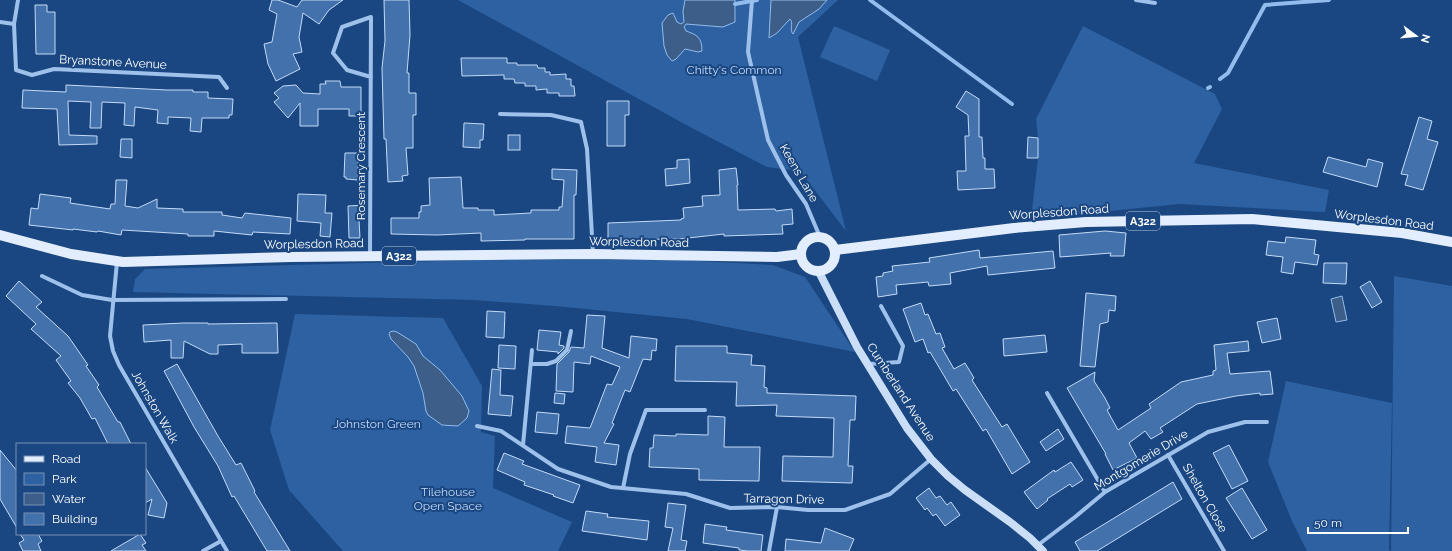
<svg xmlns="http://www.w3.org/2000/svg" width="1452" height="551" font-family="Raleway,sans-serif">
	<rect width="100%" height="100%" fill="#1a4782"/>
	<g fill="#2d61a1">
		<path d="M458,0H838L798,37L846,231L800,171L767,167L690,127Z"/>
		<path d="M834,26L890,50L877,81L820,57Z"/>
		<path d="M1083,26L1215,94L1222,109L1194,163L1329,190L1325,212L1179,204L1031,219L1038,158V138L1036,119Z"/>
		<path d="M478,260H680L773,265L805,277L855,352L687,319L555,306L474,300L133,292L135,279L145,269Z"/>
		<path d="M1394,276L1452,286V551H1307L1292,521L1268,462L1286,381L1392,403L1389,550L1391,551Z"/>
		<path d="M295,314L443,318L482,386L481,432L495,436L493,488L572,522L558,551H343L289,490L270,430Z"/>
	</g>
	<g fill="#3c5e89" stroke="#91bced">
		<path d="M685,0H735V22L723,27L686,24L684,27L686,31C697,35 702,37 702,51L698,52L685,49L676,59L672,61L667,55L664,46L662,23L668,15L673,13L677,22L681,24L684,22L683,11Z"/>
		<path d="M771,0H827L819,9L799,22L793,34C789,30 794,23 790,19L777,33L769,38Z"/>
		<path d="M1342,296L1347,320L1336,322L1331,299Z"/>
		<path d="M393,331L397,332L416,344L423,356L440,370L462,396L469,411L467,418L458,426L442,425L428,415L426,411L423,393L414,366L408,357L391,339L389,334L390,332Z"/>
	</g>
	<g fill="none" stroke-linecap="round" stroke-linejoin="round">
		<g stroke="#91bced" stroke-width="4">
			<path d="M870,0L1012,104"/>
			<path d="M735,4L757,0"/>
			<path d="M1220,79L1228,73L1265,5L1329,0"/>
			<path d="M1208,88L1210,87"/>
		</g>
	</g>
	<g fill="#4371ab" stroke="#c3dbf8">
		<path d="M272,0H278L297,7L302,0H343L329,10L319,24L303,13L299,37L302,52L293,54L300,69L276,81L268,64L264,44L272,42L277,14L269,10Z"/>
		<path d="M384,0H409L410,35L407,73H409V93H416V115H413V148H406L408,175L402,176L403,181L388,182L386,139H384L382,68L385,41Z"/>
		<path d="M35,5H47V12H55V54H36Z"/>
		<path d="M461,58H507V63H517V65H537L538,68H545V72H550V75L566,74V79H571V86H574L575,96H559V93H547V89L536,90V86H525V83H515L514,79H504V75L462,76Z"/>
		<path d="M325,81H340L341,87H361V116H349V109H318V126H300V103L288,118L274,102L279,98L274,93L283,86L296,85L303,93L320,94V84H326Z"/>
		<path d="M66,85L167,90H193V92H208V98L233,99L232,115H229V118H202L201,132L190,131L191,118L168,117V124L157,123L158,110L135,107L134,126L124,125L125,103L102,102L101,128H90L91,102L68,101L69,135L97,136V144L59,145L57,109L22,108L23,90L66,92Z"/>
		<path d="M966,91L979,99V137H982L983,158H985V169H994L995,188L958,190L957,171H966L965,136H969L968,115L956,107Z"/>
		<path d="M607,101H629V115H625V146H607Z"/>
		<path d="M1419,117L1432,121L1427,139L1438,142L1423,190L1405,185L1408,175L1401,174Z"/>
		<path d="M464,123L484,124L483,140H480V148L463,147Z"/>
		<rect x="508" y="135" width="12" height="15"/>
		<path d="M1028,137L1038,138V158H1027Z"/>
		<path d="M121,139H132V158L120,157Z"/>
		<path d="M345,153H358V180L346,179V177H344Z"/>
		<path d="M1328,157L1366,167L1368,159L1383,163L1377,187L1323,172Z"/>
		<path d="M689,159L690,183L666,186L665,169L677,168V160Z"/>
		<path d="M736,168L738,185H737L738,210L775,209L776,211L792,209L793,224L782,225L783,234L724,236V234L679,239L608,240V223L681,220V219L684,218L683,208L703,206L702,196L720,195L719,170Z"/>
		<path d="M552,169L577,170L576,195H574V239H525V240L481,241V233L437,235L391,234V218H419V212H421V206L430,205L429,178L461,177L463,208H478V210H494V215L531,213V210H559V207H562L564,180L552,179Z"/>
		<path d="M116,180H127L125,206L138,208L157,199V208L183,209V212H222V215L242,218L245,213L291,218L290,234L253,232L252,235L214,231V236H188V234L122,230L121,235L98,231L97,232L73,229V230L29,225L31,208L38,209L40,194L71,198L70,203L110,209L111,204H115Z"/>
		<path d="M298,194L326,195L325,213H332L330,237L320,236L321,223L297,221Z"/>
		<path d="M364,205L365,219L359,220L360,238H349L348,206Z"/>
		<path d="M1105,231L1126,233L1124,256H1110L1111,253L1060,257L1059,235Z"/>
		<path d="M1286,237L1316,240L1314,254L1319,255L1317,265L1295,262L1293,274L1281,272L1283,257L1266,255L1268,241L1285,243Z"/>
		<path d="M979,250L980,258L1053,251L1055,268L988,275L987,266L950,273L951,284L929,286L928,282L896,285L897,294L878,297L876,277L883,276V273L893,271L892,266L930,262L929,258Z"/>
		<path d="M1324,263H1347L1346,284L1323,283Z"/>
		<path d="M19,281L42,302L36,307L68,336L88,365L86,366L99,385L97,387L118,422H120L131,444H108L95,418L92,419L80,398L68,383L71,381L56,360L61,356L31,329L36,324L6,296Z"/>
		<path d="M1370,281L1382,302L1372,308L1360,287Z"/>
		<path d="M1086,293L1116,296L1115,311L1109,310L1108,322L1100,324L1095,367L1080,366Z"/>
		<path d="M921,303L925,315L928,314L936,334L940,333L945,347L942,348L954,369L965,363L974,378L972,380L1002,427L1007,424L1030,462L1012,474L986,429L983,431L956,389L953,391L930,352L928,353L923,339L915,342L903,309Z"/>
		<path d="M487,311L505,312L504,338L486,337Z"/>
		<path d="M587,315L605,316L602,348L629,358L631,336L657,339L656,351L652,350L651,360L643,359L630,392L625,390L612,423L614,424L604,443L619,445L616,465L595,462L597,447L565,443L567,426L590,428L607,384L612,385L620,367L591,356L590,364L574,362L573,392L556,391L557,364L569,352L571,347L584,348Z"/>
		<path d="M1277,318L1281,339L1262,343L1257,322Z"/>
		<path d="M183,323H208V324L277,323L278,353H242V344L218,345V354H210L184,341L183,358H171V340L144,342L143,325Z"/>
		<path d="M539,330L561,332L559,345L564,346V348L558,354V352L537,350Z"/>
		<path d="M1045,335L1047,352L1004,356L1003,339Z"/>
		<path d="M1248,341L1249,351L1227,353L1230,374L1270,371L1273,394L1260,395V393L1236,396L1197,404L1160,428L1163,432L1151,439L1145,431L1129,443L1137,458L1113,470L1105,454H1106L1067,388L1095,372L1094,381L1105,398L1110,408L1107,410L1118,430L1151,408L1149,404L1181,382L1213,375V371L1216,370L1214,345Z"/>
		<path d="M499,345L516,346L515,369L498,368Z"/>
		<path d="M676,346H727V353L752,355L751,365L765,366L764,387L767,388V393L856,396L855,420H850L848,466H853L852,483L782,481L783,456L833,457L834,418L776,416L777,405L736,406L737,382L675,381Z"/>
		<path d="M177,364L218,436L236,465L241,463L255,491L254,492L290,551H267L234,496L232,497L218,466L194,427L164,371Z"/>
		<path d="M492,369L501,370L500,395L513,396L511,416L488,414Z"/>
		<path d="M555,393L565,394L564,404L554,403Z"/>
		<path d="M537,412L559,414L557,434L535,432Z"/>
		<path d="M708,416L725,417L724,447H760L759,481L699,480V469L649,467L650,448H653L654,435L676,436V434L708,435Z"/>
		<path d="M1058,429L1064,439L1046,451L1040,442Z"/>
		<path d="M1229,445L1248,481L1232,489L1213,453Z"/>
		<path d="M0,450L17,471V528L0,499Z"/>
		<path d="M504,453L524,461L522,464L580,485L573,503L553,496L554,495L524,485L525,482L497,470Z"/>
		<path d="M1071,462L1083,480L1072,487L1070,484L1047,499L1048,500L1037,509L1024,492L1054,470L1055,472Z"/>
		<path d="M145,467L167,503L164,518L148,515L152,499L145,503Z"/>
		<path d="M1173,482L1182,499L1097,551H1080L1075,542Z"/>
		<path d="M929,488L936,498L940,496L947,505L951,502L960,515L945,526L936,514L933,516L927,508L925,510L916,498Z"/>
		<path d="M1242,488L1267,530L1252,539L1226,498Z"/>
		<path d="M668,503L686,505L681,540L687,541L685,551H668L673,528L665,527Z"/>
		<path d="M586,511L608,514L607,517L649,521L647,540L582,531Z"/>
		<path d="M705,524L727,527L726,530L763,535L761,551H748L739,550V548L703,543Z"/>
		<path d="M825,528L854,539L849,551H785L786,539L821,543Z"/>
		<path d="M20,534H38L42,541L38,544L41,551H23L19,543L24,540Z"/>
		<path d="M140,534L146,543L142,545L146,551H111Z"/>
	</g>
	<g fill="none" stroke-linecap="round" stroke-linejoin="round">
		<g stroke="#9ec1eb" stroke-width="4">
			<path d="M18,0L14,24L16,70L32,75L54,69L219,77L227,88"/>
			<path d="M752,0L748,52L768,140L786,175L806,204L820,237"/>
			<path d="M1136,0L1155,3"/>
			<path d="M0,22L14,24"/>
			<path d="M500,114L551,115L581,122L587,149L593,253"/>
			<path d="M370,256L371,17L342,27L333,53L347,70L371,77"/>
			<path d="M117,262L110,336L113,351L119,365L227,551"/>
			<path d="M42,276L82,295L112,300L286,299"/>
			<path d="M531,364H547L556,361L567,350L571,331"/>
			<path d="M869,364L899,362L903,346L881,306"/>
			<path d="M1047,393L1105,492"/>
			<path d="M477,426L501,431L558,469L611,487L686,494L730,508L777,507L808,510H845L890,494L931,459"/>
			<path d="M523,445L532,350"/>
			<path d="M1168,455L1224,551"/>
			<path d="M623,488L630,454L646,410H705"/>
			<path d="M1038,545L1075,517L1105,492L1208,432L1245,422H1267"/>
			<path d="M203,551L221,541"/>
			<path d="M769,551L777,507"/>
		</g>
		<path stroke="#cadef8" stroke-width="8" d="M819,272L857,347L907,428L931,459L948,476L965,490L1010,522L1030,538L1043,551"/>
		<g stroke="#e2edff" stroke-width="10">
			<path d="M0,235L71,254L123,262L291,257L593,254L777,257L801,254"/>
			<circle cx="818" cy="254" r="17"/>
			<path d="M835,250L1014,228L1086,222L1252,219L1402,233L1452,242"/>
		</g>
	</g>
	<g text-anchor="middle" stroke-width="4" stroke-linejoin="round" paint-order="stroke">
		<g fill="#1a4782" stroke="#bac8da" stroke-width="1">
			<rect x="1126" y="212" width="34" height="18" rx="3"/>
			<rect x="382" y="247" width="34" height="18" rx="3"/>
		</g>
		<g font-size="11" font-weight="bold" fill="#fff">
			<text x="1143" y="225">A322</text>
			<text x="399" y="260">A322</text>
		</g>
		<g font-size="12" fill="#fff" stroke="#1a4782">
			<text transform="translate(113 62) rotate(3)" y="4">Bryanstone Avenue</text>
			<text transform="translate(361 166) rotate(-90)" y="4">Rosemary Crescent</text>
			<text transform="translate(799 173) rotate(60)" y="4">Keens Lane</text>
			<text transform="translate(1059 212) rotate(-4)" y="4">Worplesdon Road</text>
			<text transform="translate(1384 220) rotate(7)" y="4">Worplesdon Road</text>
			<text transform="translate(639 242) rotate(1)" y="4">Worplesdon Road</text>
			<text transform="translate(314 244) rotate(-1)" y="4">Worplesdon Road</text>
			<text transform="translate(901 392) rotate(57)" y="4">Cumberland Avenue</text>
			<text transform="translate(155 407) rotate(60)" y="4">Johnston Walk</text>
			<text transform="translate(1141 460) rotate(-31)" y="4">Montgomerie Drive</text>
			<text transform="translate(1205 498) rotate(60)" y="4">Shelton Close</text>
			<text transform="translate(784 499) rotate(1)" y="4">Tarragon Drive</text>
		</g>
		<g font-size="12" fill="#c3dbf8" stroke="#1a4782">
			<text x="734" y="74">Chitty's Common</text>
			<text x="377" y="428">Johnston Green</text>
			<text x="448" y="496">Tilehouse<tspan x="448" dy="14">Open Space</tspan></text>
		</g>
	</g>
	<rect x="16" y="443" width="130" height="92" fill="#1a4782" stroke="#7691b4"/>
	<rect x="24" y="456" width="20" height="6" fill="#e2edff" stroke="#7691b4"/>
	<text x="52" y="463" font-size="12" fill="#ffffff">Road</text>
	<rect x="24" y="473" width="20" height="12" fill="#2d61a1" stroke="#7691b4"/>
	<text x="52" y="483" font-size="12" fill="#ffffff">Park</text>
	<rect x="24" y="493" width="20" height="12" fill="#3c5e89" stroke="#7691b4"/>
	<text x="52" y="503" font-size="12" fill="#ffffff">Water</text>
	<rect x="24" y="513" width="20" height="12" fill="#4371ab" stroke="#7691b4"/>
	<text x="52" y="523" font-size="12" fill="#ffffff">Building</text>
	<g transform="translate(1416 36) rotate(106)" stroke="#1a4782" stroke-width="3" paint-order="stroke">
	<path d="M0-3L7 15L0 10L-7 15Z" fill="#ffffff"/>
	<text y="-6" font-size="11" font-weight="bold" text-anchor="middle" fill="#ffffff">N</text>
	</g>
	<path d="M1308 527v6h100v-6" fill="none" stroke="#ffffff" stroke-width="2"/>
	<text x="1314" y="527" font-size="12" fill="#ffffff" stroke="#1a4782" stroke-width="3" paint-order="stroke">50 m</text>
</svg>
